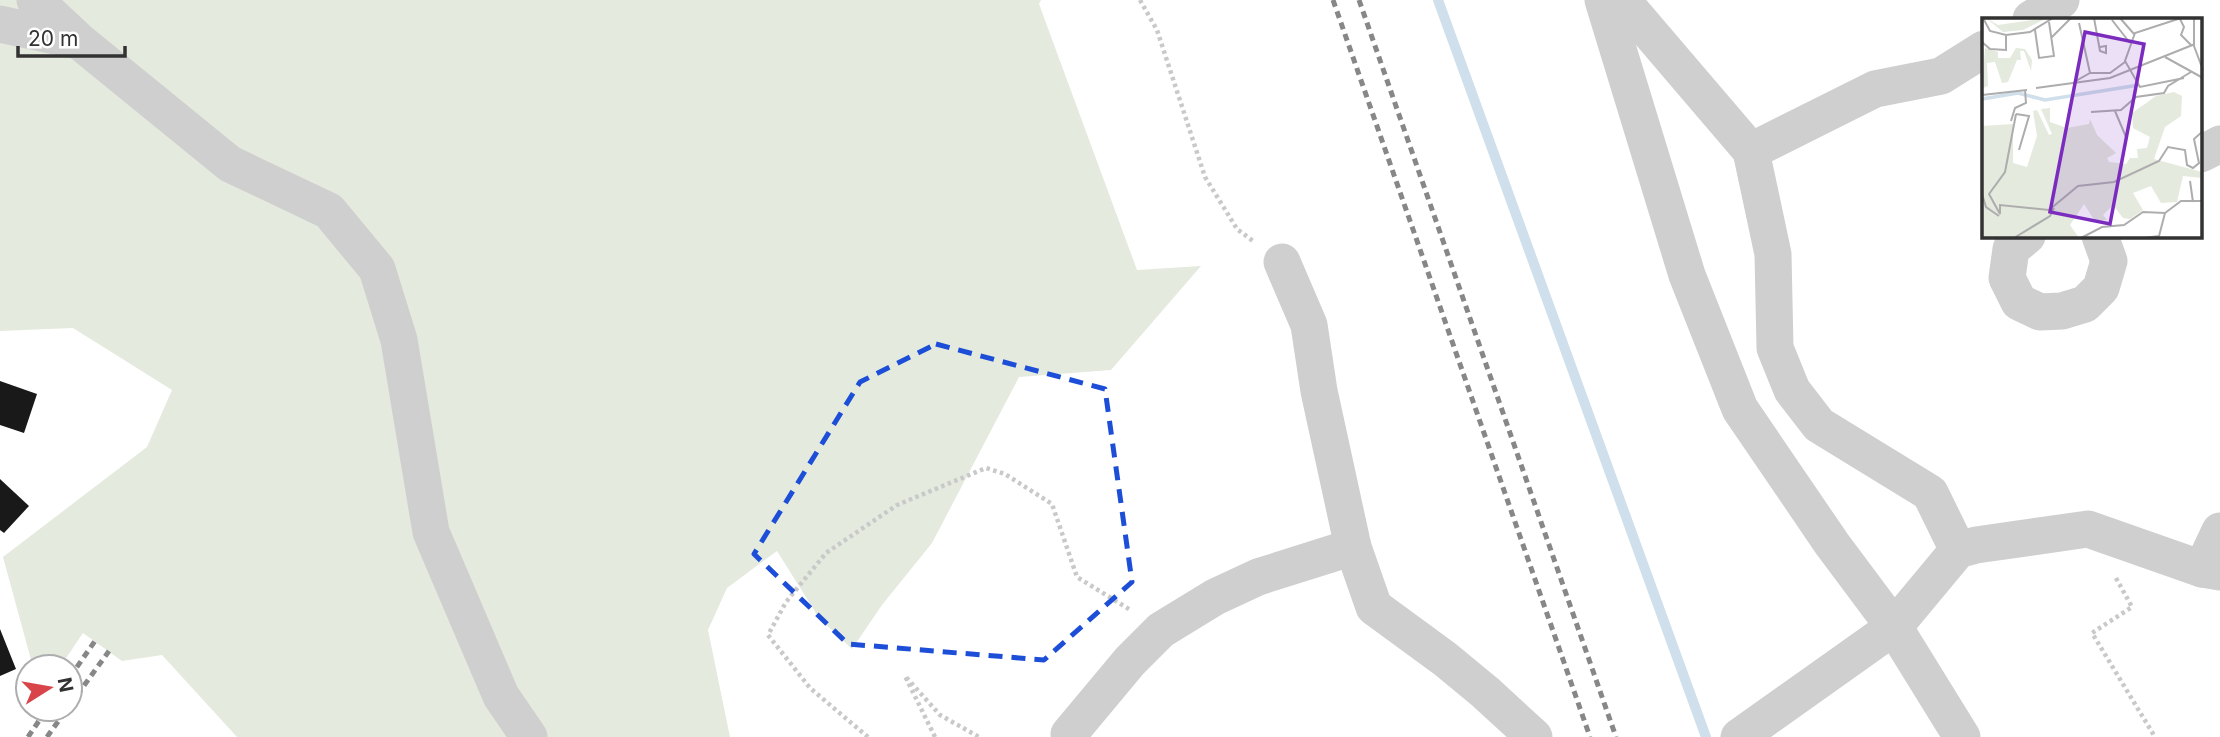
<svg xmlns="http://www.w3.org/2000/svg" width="2220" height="737" font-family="Inter,sans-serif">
	<rect width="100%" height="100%" fill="#fff"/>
	<path fill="#e4eade" d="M0,0H1041L1039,4L1137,270L1201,266L1111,370L1019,377L932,543L882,605L852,649L819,618L777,551L727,588L708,630L730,737H237L162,655L122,661L83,633L60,667H33L3,557L147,447L172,390L73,328L0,331Z"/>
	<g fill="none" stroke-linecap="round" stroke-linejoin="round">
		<path stroke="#cfdfeb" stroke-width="10" d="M1438,0L1706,737"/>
	</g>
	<g fill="#191919">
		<path d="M0,381L37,394L24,433L0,425Z"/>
		<path d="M0,479L29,506L4,533L0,530Z"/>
		<path d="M0,629L16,669L0,676Z"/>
	</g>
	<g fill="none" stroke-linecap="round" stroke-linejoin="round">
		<g stroke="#c9c9c9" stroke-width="4.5" stroke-dasharray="3.5 3.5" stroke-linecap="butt">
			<path d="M1140,0L1157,30L1205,177L1237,229L1253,241"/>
			<path d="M2116,578L2132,607L2092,633L2155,737"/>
			<path d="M868,737L810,688L768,635L786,602L826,553L897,505L986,468L1005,474L1052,504L1077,577L1132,611"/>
			<path d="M935,737L905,676L940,715L979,737"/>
		</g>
		<g stroke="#cfcfcf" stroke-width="37">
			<path d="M35,0L79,41L230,164L329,211L377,269L399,340L431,532L501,696L529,737"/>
			<path d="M1603,0L1687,275L1740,409L1832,544L1894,627L1962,737"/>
			<path d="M1622,0L1751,151L1773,254L1775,348L1792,390L1819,425L1930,493L1958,550"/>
			<path d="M2031,19L2061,0"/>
			<path d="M0,24L78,41"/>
			<path d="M1751,151L1875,89L1941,76L1984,49"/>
			<path d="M2201,154L2220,144"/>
			<path d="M2027,236L2011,249L2007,278L2019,302L2040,312L2062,311L2085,304L2101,288L2109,261L2100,236"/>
			<path d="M1282,262L1309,325L1319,391L1353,547L1374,607L1445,659L1485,692L1534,737"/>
			<path d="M2202,569L2220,531"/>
			<path d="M1069,734L1130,661L1161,630L1215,597L1258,577L1353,547"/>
			<path d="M1739,737L1894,627L1958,550L1976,545L2088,529L2202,569L2220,572"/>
		</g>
		<g stroke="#878787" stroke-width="5" stroke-dasharray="7 5" stroke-linecap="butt">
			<path d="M1333,0L1590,737"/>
			<path d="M1359,0L1616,737"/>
			<path d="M70,677L95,641"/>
			<path d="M70,705L109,651"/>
			<path d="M28,737L47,709"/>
			<path d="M47,737L67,709"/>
		</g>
	</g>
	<path fill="none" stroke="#1d4ed8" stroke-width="5" stroke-dasharray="14 9" stroke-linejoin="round" d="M936,344L1105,389L1132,582L1044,660L848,644L754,554L860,382Z"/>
	<g transform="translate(1982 18)">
		<rect width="220" height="220" fill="#fff"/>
		<path d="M4,0L16,7L65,0L41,12L21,14ZM3,30L16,34V40H28L34,30L43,31L50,42L49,53L42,33H38L39,42H35L26,64L20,65L13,44L5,45L6,68L0,70ZM192,74L200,78L199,98L183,109L172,141L220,154V160L201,158L195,184L179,185L169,168L151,175L161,192L148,201L141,200L131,187L121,197L125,202L113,203L102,186L88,207L97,220H0V108L31,106V145L45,149L55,118L51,93L55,92L67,117L70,116L59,91L68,90V104L85,110L107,106L108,101L115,117L134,135L125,140L127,144L144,146L148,140H156L155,131L165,130L168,119L151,110L150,95L174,78Z" fill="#e4eade"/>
		<path fill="none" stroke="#cfdfeb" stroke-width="3.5" d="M0,81L36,75L63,82L157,67"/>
		<path fill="none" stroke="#adadad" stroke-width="2" d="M1,0L8,13L24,17L48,14L71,0M112,0L118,33L124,35V28L118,29M138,0L152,16M199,0L153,15L143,43L158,69L202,60M212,0V28L221,52M198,1L202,9L199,17L209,27M130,2L148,25M97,5L108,55M53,12L57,40L72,38L67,4M69,20L89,0M0,24L8,31L24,32V17M183,39L221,60M92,64L108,55H128L143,44M54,70L128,60L213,26M0,77L45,72M133,93L144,119M109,94L139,92L154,79L182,75L186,68L209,54M34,96L23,154L7,176L18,196V187L67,192L96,168L132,164L177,143L186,129L203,132L205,147L211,150L217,145L212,121L221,113M34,96L47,98L37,132M29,103L33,90L44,85L43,72M208,163L211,184M0,176L4,189L17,198M32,220L68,198L72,190M99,220L120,209L142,207L161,194L183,195L199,183H221M162,220L177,218L183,195"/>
		<path fill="#7b2cbf" fill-opacity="0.15" stroke="#7b2cbf" stroke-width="3.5" d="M103,14L162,26L128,206L68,194Z"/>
		<rect width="220" height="220" fill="none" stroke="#323232" stroke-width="3.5"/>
	</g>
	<g transform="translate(49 688) rotate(79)"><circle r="33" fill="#ffffff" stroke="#adadad" stroke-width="2"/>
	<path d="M0-5L12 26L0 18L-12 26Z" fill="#d84449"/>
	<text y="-10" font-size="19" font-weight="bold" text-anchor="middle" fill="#323232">N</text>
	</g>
	<path d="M18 46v10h107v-10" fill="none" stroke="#323232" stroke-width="3.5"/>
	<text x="28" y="46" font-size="21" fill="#323232" stroke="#ffffff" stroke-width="5" paint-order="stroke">20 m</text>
</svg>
